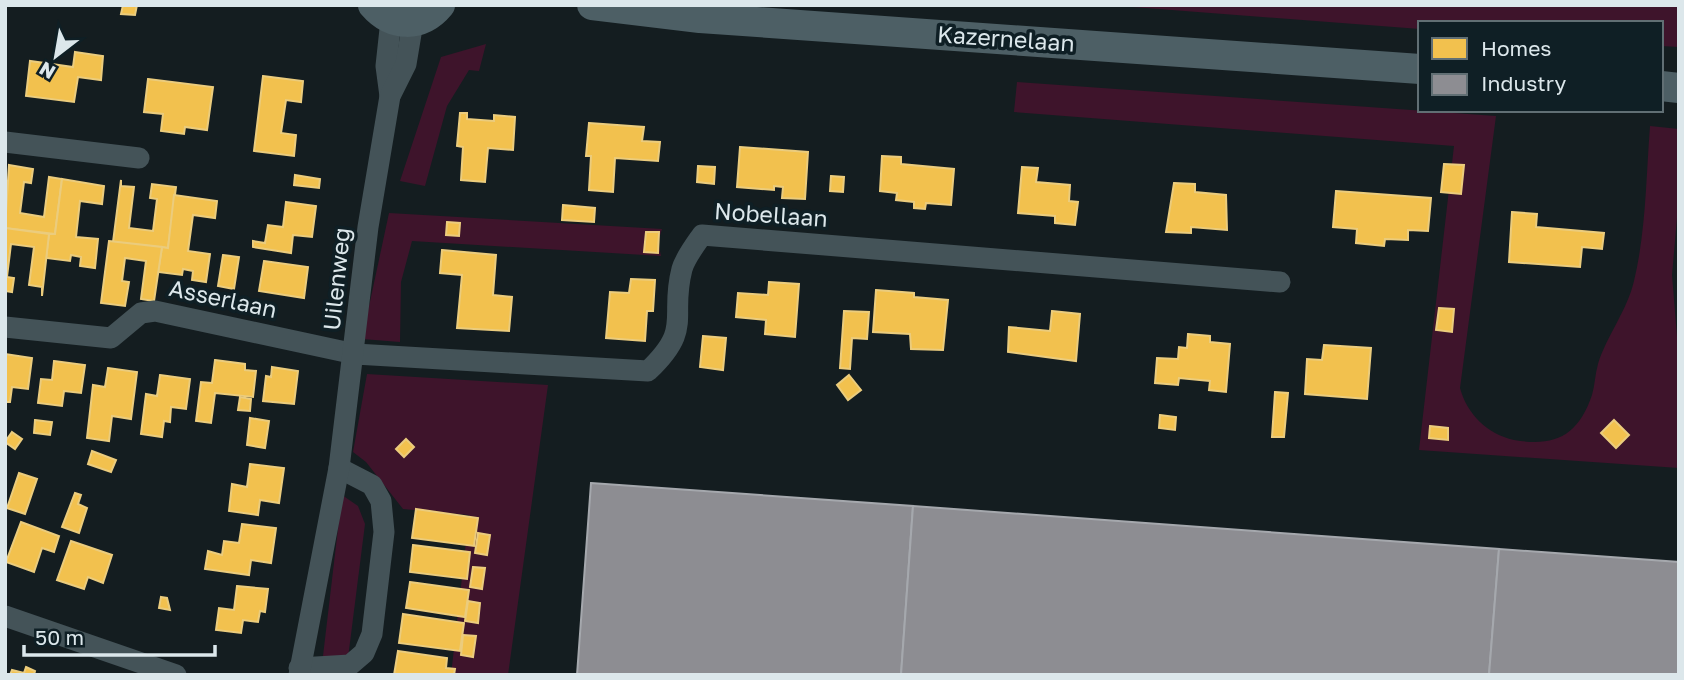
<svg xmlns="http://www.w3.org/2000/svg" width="1684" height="680" font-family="'Golos Text',sans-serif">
	<rect width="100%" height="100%" fill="#141d20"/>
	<g fill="#3e142b">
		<path d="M1107,5H1679V47L1661,46V23H1420V29Z"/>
		<path d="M486,44L479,71L469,70L447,106L425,186L400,181L441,57Z"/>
		<path d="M1017,82L1496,116L1460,388C1467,414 1487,434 1514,440C1555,447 1578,436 1592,395C1595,385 1595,374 1598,364C1607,335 1627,311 1634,281C1646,231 1646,178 1650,126L1679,129V195L1672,275L1679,361V468L1419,450L1454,146L1014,112Z"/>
		<path d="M389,213L662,229L658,242L661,256L412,241L401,282L400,342L362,339Z"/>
		<path d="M367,374L548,385L508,675H451L469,515L403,509L366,462L353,452Z"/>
		<path d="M342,495L358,506L365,524L348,658L323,656Z"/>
	</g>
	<g fill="#f2c14e" stroke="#ebcc7d" stroke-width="2">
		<path d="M123,5H137L135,15L121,14Z"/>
		<path d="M75,52L103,56L101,80L78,77L74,102L26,96L30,61L73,67Z"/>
		<path d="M263,76L303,81L301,102L286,100L281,133L296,135L294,156L254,151Z"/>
		<path d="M148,79L213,87L207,130L185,127L184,134L161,131L163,114L144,112Z"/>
		<path d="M460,113H467V119L494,121V115L515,117L513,150L488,148L485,182L461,180L463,147L457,146Z"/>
		<path d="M589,123L644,127L642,141L660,142L658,161L615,158L613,192L589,190L591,156H586Z"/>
		<path d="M740,147L808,152L805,199L782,198L783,187L774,186V190L737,187Z"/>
		<path d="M882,156L901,157V164L954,169L951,205L926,203L925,209L914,208V202L896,200L897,193L880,191Z"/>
		<path d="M1444,164L1464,165L1461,194L1441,192Z"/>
		<path d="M9,165L33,169L31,183L24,182L20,213L44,217L49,177L62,179L55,234L5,228Z"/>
		<path d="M698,166L715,167L714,184L697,182Z"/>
		<path d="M1022,167L1038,168L1036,182L1070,185L1069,201L1078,202L1075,225L1055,223V216L1018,213Z"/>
		<path d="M295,175L320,179L319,188L294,185Z"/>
		<path d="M831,176L844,177L843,192L830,191Z"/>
		<path d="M62,179L104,186L102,204L80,201L76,237L98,239L95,268L80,266L81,257L71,255L70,261L46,258L49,234H55Z"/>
		<path d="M121,180V186L134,187L129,228L153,231L157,199L150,198L152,184L176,187L168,248L113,242Z"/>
		<path d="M1174,183L1195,184V192L1226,195L1227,230L1191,227V233L1166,232Z"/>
		<path d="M1336,191L1431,198L1428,231L1408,230V240L1385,239L1384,246L1356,243L1357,229L1333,227Z"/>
		<path d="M174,195L217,201L215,218L193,215L188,251L210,254L206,282L192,280L193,271L183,269L182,275L158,272L162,247L168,248Z"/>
		<path d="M286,202L316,206L312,237L293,235L291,253L253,247V241L265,243L268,225L283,227Z"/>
		<path d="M563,205L595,208L594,222L562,220Z"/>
		<path d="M1512,212L1537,214L1536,227L1604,233L1602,249L1582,247L1580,267L1509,262Z"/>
		<path d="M447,222L460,223L459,236L446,235Z"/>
		<path d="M5,228L49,234L42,296V287L29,285L34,247L11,244L7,277L14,278L12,292L5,291Z"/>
		<path d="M646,232H659L658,253L644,252Z"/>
		<path d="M109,241L162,247L154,301L141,299L146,261L125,258L122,281L129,282L125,306L101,303Z"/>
		<path d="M442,250L496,255L493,295L512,297L509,331L457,328L462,275L440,273Z"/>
		<path d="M223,255L239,257L234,289L218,286Z"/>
		<path d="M264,261L308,267L304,298L259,291Z"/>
		<path d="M631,279L655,280L653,311H647L645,341L606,338L610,292L629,293Z"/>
		<path d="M769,282L799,284L795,337L765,334L766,320L736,317L738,293L768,295Z"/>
		<path d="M876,290L914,293V297L948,300L943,350L911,349L910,334L873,332Z"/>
		<path d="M1439,308L1454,309L1452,332L1436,330Z"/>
		<path d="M844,311L869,312L867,339L852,338L850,369L840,368Z"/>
		<path d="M1052,311L1080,314L1076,361L1008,352L1009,327L1050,331Z"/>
		<path d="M1188,334L1210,336V342L1230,344L1226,392L1209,390L1210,381L1179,378L1178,385L1155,383L1157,358L1178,359L1179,347L1187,348Z"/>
		<path d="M703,336L726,338L723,370L700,367Z"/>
		<path d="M1324,345L1371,348L1367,399L1305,394L1307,359L1322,360Z"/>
		<path d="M5,354L32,358L28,389L12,387L10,402H5Z"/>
		<path d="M215,360L245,364V370L256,371L253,397L215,393L211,423L196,421L201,382L212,383Z"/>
		<path d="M54,361L85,365L81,393L64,391L62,406L38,403L41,379L52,380Z"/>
		<path d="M272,367L298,371L294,404L263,401L266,376L271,377Z"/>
		<path d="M108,368L137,372L131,419L112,416L109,441L87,438L93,385L105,387Z"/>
		<path d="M160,375L190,379L186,409L171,407L170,422L164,421L162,437L141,434L146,394L157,396Z"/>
		<path d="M849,375L861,390L848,400L837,385Z"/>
		<path d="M1275,392L1288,393L1284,437H1272Z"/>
		<path d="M240,397L251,399L250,411L238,410Z"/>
		<path d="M1160,415L1176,417L1175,430L1159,428Z"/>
		<path d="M250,418L269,421L265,448L247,445Z"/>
		<path d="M35,420L52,422L50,435L34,433Z"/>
		<path d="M1614,420L1629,435L1616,448L1601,433Z"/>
		<path d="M1430,426L1448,428V440L1429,438Z"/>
		<path d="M12,432L22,439L15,449L5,442Z"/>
		<path d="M406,439L414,447L404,457L396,449Z"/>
		<path d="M92,451L116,460L111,472L88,464Z"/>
		<path d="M250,464L284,468L279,503L260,500L258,515L229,511L232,484L247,487Z"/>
		<path d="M19,473L37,479L25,514L7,508Z"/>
		<path d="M75,493L81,495L78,504L87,508L79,533L62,527Z"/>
		<path d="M416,509L478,518L474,546L412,538Z"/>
		<path d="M21,522L59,536L54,552L42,548L34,572L6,562Z"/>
		<path d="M242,524L276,528L271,563L251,560L249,575L205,569L208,551L222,555L224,541L239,543Z"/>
		<path d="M478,533L490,535L487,555L475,553Z"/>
		<path d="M71,541L112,555L103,583L88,577L84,589L57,580Z"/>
		<path d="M413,545L470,552L467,579L410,572Z"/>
		<path d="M473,567L485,568L482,589L470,587Z"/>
		<path d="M410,582L469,590L465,617L406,608Z"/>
		<path d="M237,586L268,589L265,612L260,611L258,622L243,620L241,633L216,630L219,608L234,610Z"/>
		<path d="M161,597L167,598L170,610L159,608Z"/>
		<path d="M468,601L480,603L478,623L465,621Z"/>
		<path d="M403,614L464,623L460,651L399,643Z"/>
		<path d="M463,635L476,636L473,657L461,655Z"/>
		<path d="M398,651L447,658L446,668L455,669L454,675H394Z"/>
		<path d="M26,667L35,671L34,675H10L12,670L24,673Z"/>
	</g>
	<g fill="#8d8d92" stroke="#a5a8ad" stroke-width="2">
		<path d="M591,483L913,506L901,675H577Z"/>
		<path d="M913,506L1499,549L1489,675H901Z"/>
		<path d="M1499,549L1679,562V675H1489Z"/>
	</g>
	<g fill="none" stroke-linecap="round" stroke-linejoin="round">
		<g stroke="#445358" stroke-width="21">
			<path d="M390,96L386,66L391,20"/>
			<path d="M5,142L139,158"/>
			<path d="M5,327L111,338L141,313L155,311L355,354L648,371C694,327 669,319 682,269C685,258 695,245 702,235L1280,282"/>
			<path d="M5,616L176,675"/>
			<path d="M299,668L350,665L364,653L372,634L384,532L381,501L372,485L339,468"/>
			<path d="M299,675L339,468L368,227L390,96L406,64L413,22"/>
		</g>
		<g stroke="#4d5f65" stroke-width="30">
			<path d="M373,5C392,27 421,28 440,5"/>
			<path d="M592,5L700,18L1420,69"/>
			<path d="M1661,86L1679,88"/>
		</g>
	</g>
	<g text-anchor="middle" stroke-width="7" stroke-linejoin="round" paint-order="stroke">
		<g font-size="23" fill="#dce7eb" stroke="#0f1f25">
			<text transform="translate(1006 39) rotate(4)" y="8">Kazernelaan</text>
			<text transform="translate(771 215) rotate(4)" y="8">Nobellaan</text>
			<text transform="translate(337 279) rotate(-84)" y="8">Uilenweg</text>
			<text transform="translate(223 299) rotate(12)" y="8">Asserlaan</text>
		</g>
	</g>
	<rect width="1684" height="680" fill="none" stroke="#dce7eb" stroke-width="14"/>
	<rect x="1418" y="21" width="245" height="91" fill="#0f1f25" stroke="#616f74" stroke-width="2"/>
	<rect x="1432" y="38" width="35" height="21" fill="#f2c14e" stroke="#616f74" stroke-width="2"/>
	<text x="1481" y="56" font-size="21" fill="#dce7eb">Homes</text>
	<rect x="1432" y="74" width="35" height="21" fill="#8d8d92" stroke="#616f74" stroke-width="2"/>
	<text x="1481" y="91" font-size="21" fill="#dce7eb">Industry</text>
	<g transform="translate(56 56) rotate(211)" stroke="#0f1f25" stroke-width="5" paint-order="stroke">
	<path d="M0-5L12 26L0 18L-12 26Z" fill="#dce7eb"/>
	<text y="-10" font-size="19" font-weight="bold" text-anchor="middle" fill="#dce7eb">N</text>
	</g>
	<path d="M24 645v10h191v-10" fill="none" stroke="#dce7eb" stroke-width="3.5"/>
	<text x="35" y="645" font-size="21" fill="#dce7eb" stroke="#0f1f25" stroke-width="5" paint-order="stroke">50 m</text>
</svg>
